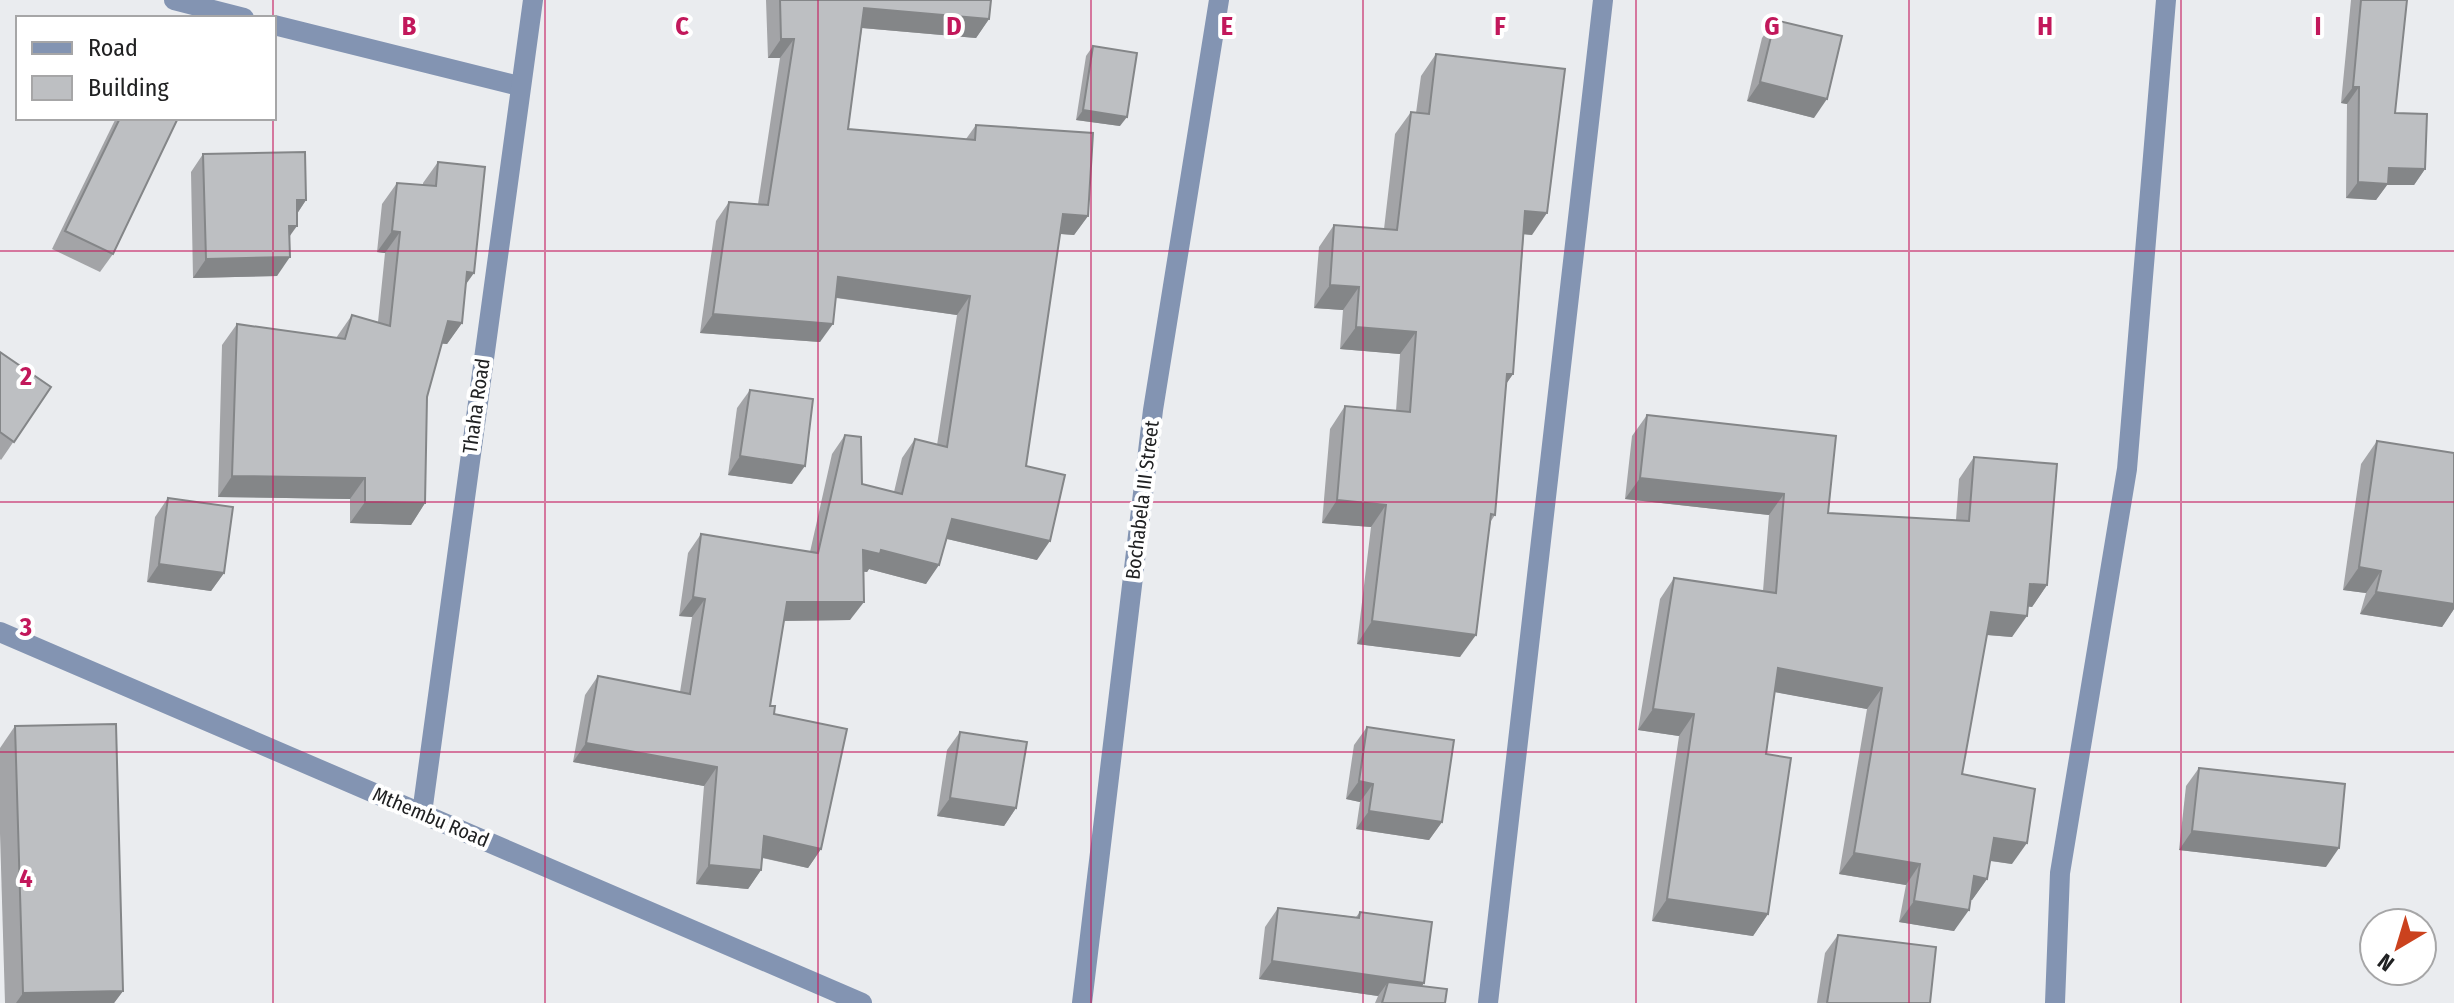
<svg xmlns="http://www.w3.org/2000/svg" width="2454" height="1003" font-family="'Fira Sans Condensed',sans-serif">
	<rect width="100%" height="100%" fill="#eaecef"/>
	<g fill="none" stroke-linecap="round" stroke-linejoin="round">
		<g stroke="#8394b2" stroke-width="20">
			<path d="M174,0L244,18"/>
			<path d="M274,25L519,86"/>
			<path d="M0,632L862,1003"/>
			<path d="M422,813L533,0"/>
			<path d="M1082,1003L1153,410L1219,0"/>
			<path d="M1488,1003L1603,0"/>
			<path d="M2055,1003L2060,873L2127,469L2166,0"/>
		</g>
	</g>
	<g fill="#a3a4a7">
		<path d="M766,0H991L989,19L976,38L862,28L848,129L966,139L976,125L1088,216L1074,235L1060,234L1026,466L1037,560L947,539L926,584L869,569L867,572H863L850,620L784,621L770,706L774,714L821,849L808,868L762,858L761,870L748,889L696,884L704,786L573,762L585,695L598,676L680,692L692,617L679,616L688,553L701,534L810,552L832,454L845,435L862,484L894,492L902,458L915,439L937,445L957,315L836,298L820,342L700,333L716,221L729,202L758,204L780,58H768Z"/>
		<path d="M2351,0H2407L2395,113L2425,169L2414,185H2387L2376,200L2346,198L2347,104L2341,103Z"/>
		<path d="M1775,20L1814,118L1747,101L1762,38Z"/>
		<path d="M1093,46L1120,126L1076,120L1086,56Z"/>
		<path d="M1436,54L1532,235L1524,234L1513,374L1506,384L1495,515L1491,521L1460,657L1357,644L1371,527L1322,523L1330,429L1345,406L1396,411L1400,354L1340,349L1343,310L1314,308L1319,247L1334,225L1384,229L1395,134L1411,112L1416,113L1421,76Z"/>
		<path d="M116,118H178L113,254L100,272L52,249Z"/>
		<path d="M203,154L306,200L297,214L277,276L193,278L191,172Z"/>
		<path d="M438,162L466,285L462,323L447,344L442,343L427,397L425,503L411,525L350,523V499L218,497L222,345L237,324L336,338L352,315L378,322L385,253L377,252L382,204L397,183L423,185V183Z"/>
		<path d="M0,352L51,387L1,460L0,459Z"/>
		<path d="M750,390L792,484L728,475L737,408Z"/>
		<path d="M1647,415L1828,513L1956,520L1959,479L1974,457L2047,585L2032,607L2028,606L2012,637L1987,635L1962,774L2012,864L1990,861L1987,879L1972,900H1970L1954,931L1899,922L1906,885L1839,874L1867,709L1775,692L1766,754L1768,914L1753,936L1652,921L1679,736L1638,730L1660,599L1674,578L1763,591L1769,515L1625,499L1632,436Z"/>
		<path d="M2377,441L2454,453V609L2442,627L2360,614L2366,593L2343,590L2361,464Z"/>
		<path d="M168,498L224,573L211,591L147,582L155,517Z"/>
		<path d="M15,726L123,991L114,1003H5L0,833V748Z"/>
		<path d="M1367,727L1442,822L1429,840L1356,829L1360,802L1346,799L1354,745Z"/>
		<path d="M960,732L1016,808L1004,826L937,816L947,750Z"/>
		<path d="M2199,768L2326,867L2179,850L2186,786Z"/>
		<path d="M1278,908L1356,917L1360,912L1424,983L1422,986L1445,1003H1375L1378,996L1259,979L1265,927Z"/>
		<path d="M1838,935L1930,1003H1817L1825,953Z"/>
	</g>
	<g fill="#848688">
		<path d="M864,8L989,19L976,38L851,27Z"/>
		<path d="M781,39H794L780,58H768Z"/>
		<path d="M1760,82L1827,99L1814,118L1747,101Z"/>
		<path d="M2353,87H2359L2347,104L2341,103Z"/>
		<path d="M1083,110L1127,117L1120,126L1076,120Z"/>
		<path d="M2389,168L2425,169L2414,185H2387L2376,200L2346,198L2358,182Z"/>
		<path d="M297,200H306L294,218Z"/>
		<path d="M1525,211L1547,213L1532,235L1510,233Z"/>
		<path d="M1063,214L1088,216L1074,235L1050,233Z"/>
		<path d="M289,226H297L284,244Z"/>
		<path d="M392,231L400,232L385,253L377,252Z"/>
		<path d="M290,257L277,276L193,278L206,259Z"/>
		<path d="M467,272L474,273L459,294Z"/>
		<path d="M838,277L970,296L957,315L825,296Z"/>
		<path d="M1330,285L1359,287L1343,310L1314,308Z"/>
		<path d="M713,314L833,324L820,342L700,333Z"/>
		<path d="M448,321L462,323L447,344L433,343Z"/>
		<path d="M1356,327L1416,332L1400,354L1340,349Z"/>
		<path d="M1507,374H1513L1497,397Z"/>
		<path d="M740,456L805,466L792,484L728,475Z"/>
		<path d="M232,476L365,478L350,499L218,497Z"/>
		<path d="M1640,478L1784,494L1769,515L1625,499Z"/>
		<path d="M1337,500L1386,505L1371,527L1322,523Z"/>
		<path d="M365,502L425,503L411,525L350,523Z"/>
		<path d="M952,519L1050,541L1037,560L939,537Z"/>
		<path d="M863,550H881L939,565L926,584L869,569L867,572L850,569Z"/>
		<path d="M159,564L224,573L211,591L147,582Z"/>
		<path d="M2359,567L2381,571L2366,593L2343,590Z"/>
		<path d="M2030,584L2047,585L2032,607L2015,605Z"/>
		<path d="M2376,592L2454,604V609L2442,627L2360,614Z"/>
		<path d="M693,597L705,599L692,617L679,616Z"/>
		<path d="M787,602H864L850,620L774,621Z"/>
		<path d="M1991,612L2027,616L2012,637L1976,634Z"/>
		<path d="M1372,621L1476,635L1460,657L1357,644Z"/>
		<path d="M1778,668L1882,688L1867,709L1763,690Z"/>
		<path d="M1653,709L1694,714L1679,736L1638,730Z"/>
		<path d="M586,743L717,767L704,786L573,762Z"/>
		<path d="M1359,781L1373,784L1360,802L1346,799Z"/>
		<path d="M950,798L1016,808L1004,826L937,816Z"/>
		<path d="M1369,811L1442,822L1429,840L1356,829Z"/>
		<path d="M2192,831L2339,848L2326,867L2179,850Z"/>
		<path d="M764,836L821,849L808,868L751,855Z"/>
		<path d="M1994,838L2027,843L2012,864L1979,859Z"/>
		<path d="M1854,853L1920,864L1906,885L1839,874Z"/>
		<path d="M709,865L761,870L748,889L696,884Z"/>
		<path d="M1974,876L1987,879L1972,900L1959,897Z"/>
		<path d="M1667,899L1768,914L1753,936L1652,921Z"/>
		<path d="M1914,901L1969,910L1954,931L1899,922Z"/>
		<path d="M1272,961L1424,983L1411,1001L1388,982L1378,996L1259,979Z"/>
		<path d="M123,991L114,1003H16L23,993Z"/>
	</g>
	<g fill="#bdbfc2" stroke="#848688" stroke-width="2">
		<path d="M780,0H991L989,19L864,8L848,129L975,140L976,125L1093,133L1088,216L1063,214L1026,466L1065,475L1050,541L952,519L939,565L881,550L880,554L863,550L864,602H787L770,706H775L774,714L847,729L821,849L764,836L761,870L709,865L717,767L586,743L598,676L690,694L705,599L693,597L701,534L818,553L845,435L861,437L862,484L902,494L915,439L947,447L970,296L838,277L833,324L713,314L729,202L768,205L794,39H781Z"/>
		<path d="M2361,0H2407L2395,113L2427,114L2425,169L2389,168L2388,184L2358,182L2359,87H2353Z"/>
		<path d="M1775,20L1842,36L1827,99L1760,82Z"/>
		<path d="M1093,46L1137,53L1127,117L1083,110Z"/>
		<path d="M1436,54L1565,69L1547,213L1525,211L1513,374H1507L1495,515L1491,514L1476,635L1372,621L1386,505L1337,500L1345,406L1410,412L1416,332L1356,327L1359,287L1330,285L1334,225L1397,230L1411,112L1429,114Z"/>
		<path d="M120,118H178L113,254L65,231Z"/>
		<path d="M305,152L306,200H297V226H289L290,257L206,259L203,154Z"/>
		<path d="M438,162L485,167L474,273L467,272L462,323L448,321L427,397L425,503L365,502V478L232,476L237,324L345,339L352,315L390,326L400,232L392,231L397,183L436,186Z"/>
		<path d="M0,352L51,387L14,442L0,432Z"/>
		<path d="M750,390L813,399L805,466L740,456Z"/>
		<path d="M1647,415L1836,436L1828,513L1969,521L1974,457L2057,464L2047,585L2030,584L2027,616L1991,612L1962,774L2035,789L2027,843L1994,838L1987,879L1974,876L1969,910L1914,901L1920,864L1854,853L1882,688L1778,668L1766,754L1791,758L1768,914L1667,899L1694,714L1653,709L1674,578L1776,593L1784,494L1640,478Z"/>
		<path d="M2377,441L2454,453V604L2376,592L2381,571L2359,567Z"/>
		<path d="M168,498L233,507L224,573L159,564Z"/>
		<path d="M116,724L123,991L23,993L15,726Z"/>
		<path d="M1367,727L1454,740L1442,822L1369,811L1373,784L1359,781Z"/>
		<path d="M960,732L1027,742L1016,808L950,798Z"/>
		<path d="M2199,768L2345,784L2339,848L2192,831Z"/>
		<path d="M1278,908L1359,918L1360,912L1432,922L1424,983L1272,961Z"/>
		<path d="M1838,935L1936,947L1930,1003H1827Z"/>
		<path d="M1388,982L1447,989L1445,1003H1382Z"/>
	</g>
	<path fill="none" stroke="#c2185b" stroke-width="2" stroke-opacity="0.55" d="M273,0V18M545,0V1003M818,0V1003M1091,0V1003M1363,0V1003M1636,0V1003M1909,0V1003M2181,0V1003M273,118V1003M0,251H2454M0,502H2454M0,752H2454"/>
	<g text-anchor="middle" stroke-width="8" stroke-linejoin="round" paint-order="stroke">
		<g font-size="20" fill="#202122" stroke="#fff">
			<text transform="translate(476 406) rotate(-82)" y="7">Thaha Road</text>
			<text transform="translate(1142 500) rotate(-83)" y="7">Bochabela III Street</text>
			<text transform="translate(431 817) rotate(23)" y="7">Mthembu Road</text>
		</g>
	</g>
	<g font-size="26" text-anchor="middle" font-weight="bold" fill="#c2185b" stroke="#fff" stroke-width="8" stroke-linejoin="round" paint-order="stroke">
		<text x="409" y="35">B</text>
		<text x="682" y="35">C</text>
		<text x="954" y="35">D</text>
		<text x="1227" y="35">E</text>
		<text x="1500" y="35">F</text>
		<text x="1772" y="35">G</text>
		<text x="2045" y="35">H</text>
		<text x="2318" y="35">I</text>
		<text x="26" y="385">2</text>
		<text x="26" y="636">3</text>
		<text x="26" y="887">4</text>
	</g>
	<rect x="16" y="16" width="260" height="104" fill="#ffffff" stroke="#a6a6a7" stroke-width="2"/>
	<rect x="32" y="42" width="40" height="12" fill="#8394b2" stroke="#a6a6a7" stroke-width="2"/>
	<text x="88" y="56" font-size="24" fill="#202122">Road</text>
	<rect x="32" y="76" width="40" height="24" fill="#bdbfc2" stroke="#a6a6a7" stroke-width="2"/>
	<text x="88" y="96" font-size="24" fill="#202122">Building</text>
	<g transform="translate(2398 947) rotate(218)"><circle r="38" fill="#ffffff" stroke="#a6a6a7" stroke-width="2"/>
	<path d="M0-6L14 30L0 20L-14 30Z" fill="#cb421e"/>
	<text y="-12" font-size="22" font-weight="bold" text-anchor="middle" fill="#202122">N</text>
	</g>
</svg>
